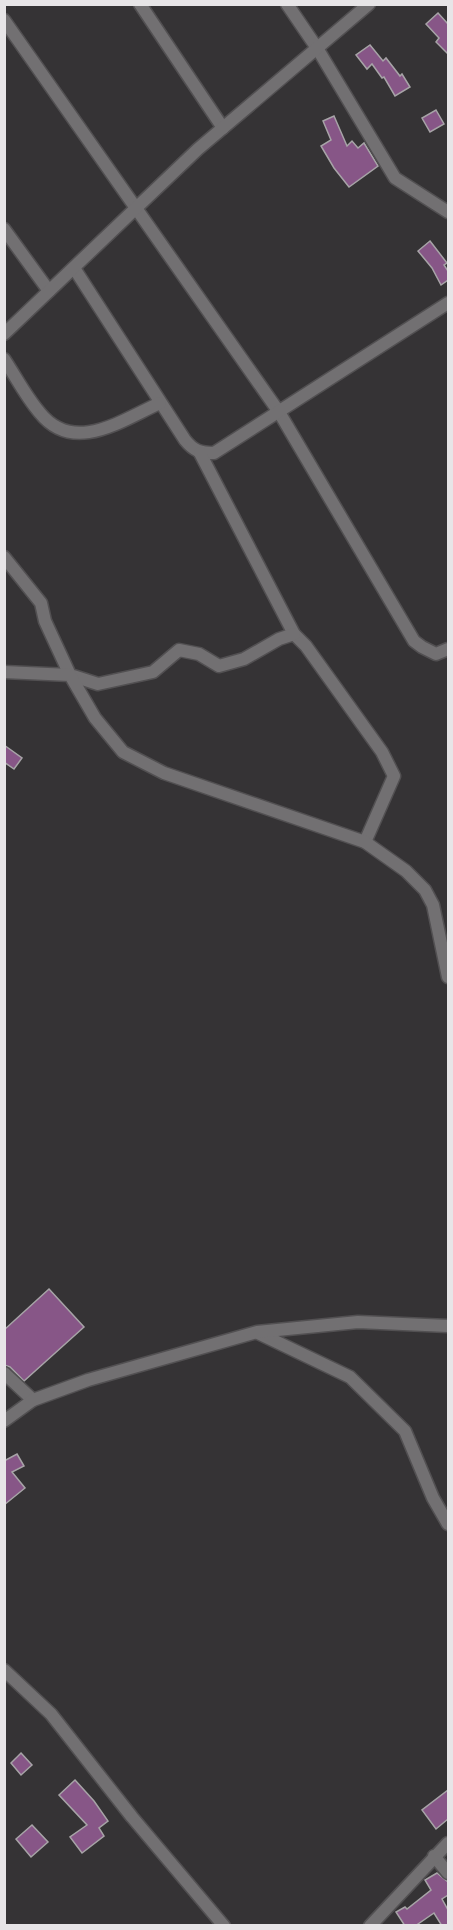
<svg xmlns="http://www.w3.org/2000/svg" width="453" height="1930" font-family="'Varela Round',sans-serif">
	<rect width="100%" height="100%" fill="#353335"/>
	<g fill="#875687" stroke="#a7a4a7" stroke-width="1.5">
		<path d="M438,13L448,24V54L436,42L439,38L426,24Z"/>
		<path d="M370,45L383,61L386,58L400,76L402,74L410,87L395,96L384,77L382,78L372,64L367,69L356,55Z"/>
		<path d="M436,110L444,124L430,132L422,118Z"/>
		<path d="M334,116L347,146L352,141L358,148L364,143L378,166L349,187L334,168L321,146L331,140L323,121Z"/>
		<path d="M430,241L447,263L444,265L448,271V280L441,285L432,268L418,251Z"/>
		<path d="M4,745L22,758L14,769L4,762Z"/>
		<path d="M49,1289L84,1327L24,1381L10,1367L4,1365V1330Z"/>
		<path d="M17,1454L24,1466L12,1472L25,1488L4,1505V1461Z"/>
		<path d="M21,1753L32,1765L21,1775L11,1763Z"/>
		<path d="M75,1780L94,1801L108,1821L99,1828L104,1836L82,1853L70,1837L87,1825L59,1795Z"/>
		<path d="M448,1790V1819L436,1829L422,1810Z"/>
		<path d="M32,1825L48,1842L31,1857L16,1839Z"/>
		<path d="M437,1873L448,1882V1895L442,1899L448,1910V1926H442L434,1913L415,1926H405L396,1912L405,1907L407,1909L431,1890L425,1880Z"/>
	</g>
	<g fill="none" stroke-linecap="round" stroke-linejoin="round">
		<g stroke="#525052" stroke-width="15">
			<g id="minor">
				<path d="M140,4L223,128"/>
				<path d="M287,4L317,48L395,178L448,212"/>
				<path d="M4,20L279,412L414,641L422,647L436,654L448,649"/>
				<path d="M4,229L49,291"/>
				<path d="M74,268L185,440C194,451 200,453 214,453L448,303"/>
				<path d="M4,334L198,149L369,4"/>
				<path d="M4,359C16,377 26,397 40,413C74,455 122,420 160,403"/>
				<path d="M200,453L294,634L306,646L382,752L394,776L365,842"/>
				<path d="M4,557L41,603L45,621L70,675L98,684L153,672L179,650L199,654L219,666L244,659L279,639L294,634"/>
				<path d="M4,672L70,675L95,718L123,752L164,773L365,842L406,871L425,890L433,905L448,977"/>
				<path d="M258,1333L350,1377L405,1431L433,1498L448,1524"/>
				<path d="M4,1373L33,1400"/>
				<path d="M4,1421L33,1400L88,1380L257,1332L358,1322L448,1326"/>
				<path d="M4,1670L51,1714L132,1817L224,1926"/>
				<path d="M434,1856L448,1873"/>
				<path d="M370,1926L448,1843"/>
			</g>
		</g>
		<use href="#minor" stroke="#727072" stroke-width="12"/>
	</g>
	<rect width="453" height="1930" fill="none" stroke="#e7e5e7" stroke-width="12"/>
</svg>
